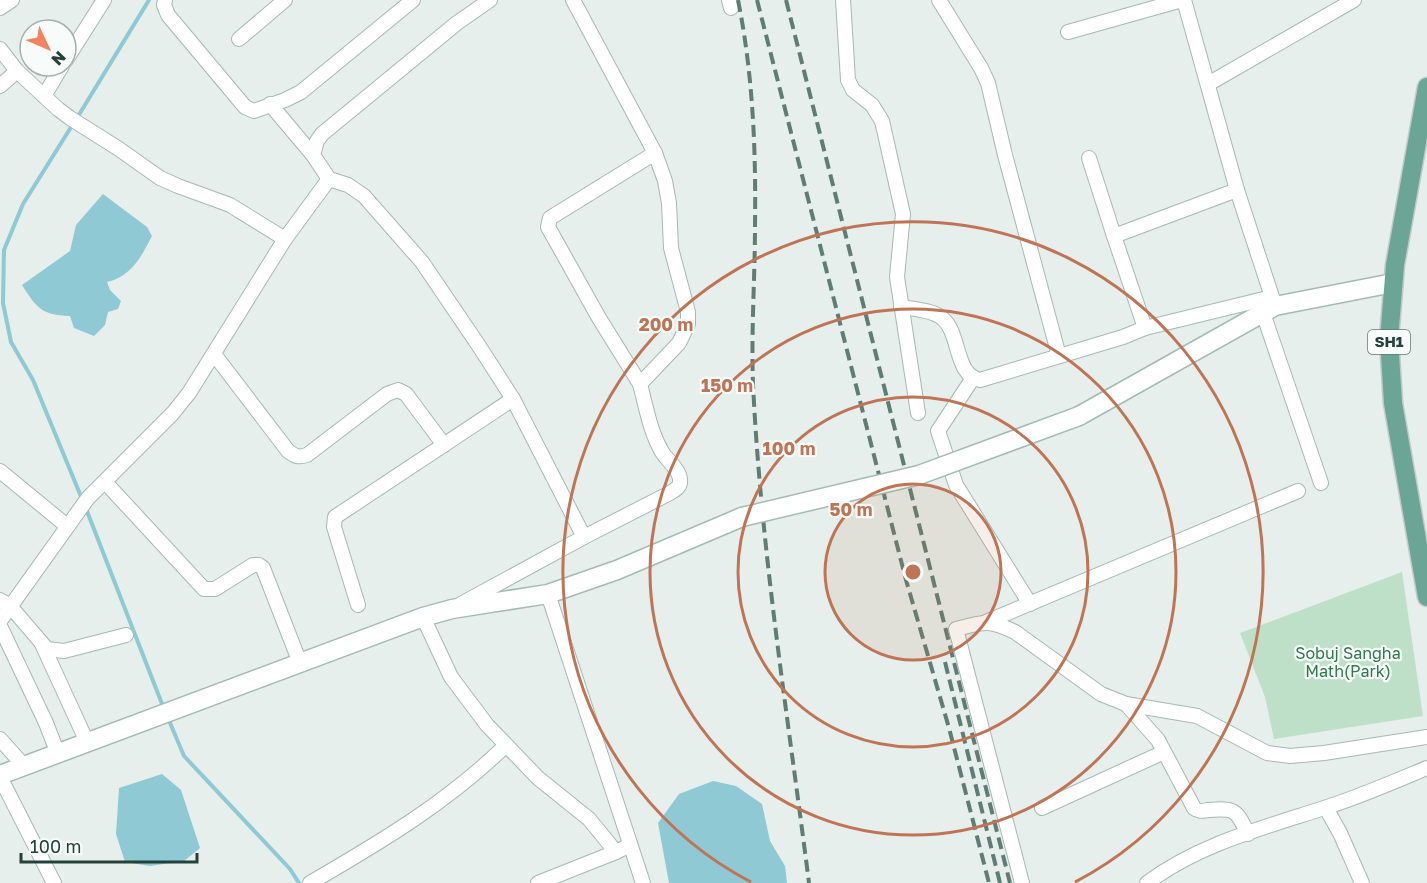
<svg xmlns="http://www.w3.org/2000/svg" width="1427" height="883" font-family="'Golos Text',sans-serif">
	<rect width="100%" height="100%" fill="#e6efeb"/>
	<path fill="#bfe0c8" d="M1402,572L1423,716L1274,739L1265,697L1240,633Z"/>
	<g fill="#8ec9d4">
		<path d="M103,194L147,227L152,236C141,257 132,276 107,282L110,290L121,301L118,309L108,312L105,325L94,336L74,328L70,316C41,315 37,308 22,285L70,251L76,225Z"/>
		<path d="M162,774L181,790L200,848L184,861L150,866L125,862L116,834L119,788Z"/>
		<path d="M713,781L736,786L762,804L770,841L785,866L787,883H669L658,823L679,794Z"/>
	</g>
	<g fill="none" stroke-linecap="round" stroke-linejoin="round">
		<g stroke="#8ec9d4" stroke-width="4">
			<path d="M77,118L149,0"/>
			<path d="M73,124L23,204L4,250L3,303L11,342L33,380L82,499"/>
			<path d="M85,506L164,709"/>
			<path d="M168,718L184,756L290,869L299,883"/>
		</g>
		<g stroke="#a8b8b2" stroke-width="16">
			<g id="minor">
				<path d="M165,0L164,5L168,15L245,107L254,111L285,100L301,92L413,0"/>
				<path d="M729,0L731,8"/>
				<path d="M843,0L848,80L853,90L872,105L882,121L903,214L897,277L918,413"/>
				<path d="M939,0L981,68L988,83L1005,155L1059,356"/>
				<path d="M1184,0L1237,190L1275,306"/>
				<path d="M0,8L12,0"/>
				<path d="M1068,32L1182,0"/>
				<path d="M239,39L285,0"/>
				<path d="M0,49L17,71L58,109L70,118L119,149L160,178L178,186L230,205L285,239"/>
				<path d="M66,60L104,0"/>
				<path d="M1208,84L1354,0"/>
				<path d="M0,86L17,71"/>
				<path d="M44,96L62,66"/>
				<path d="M270,104L313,155"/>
				<path d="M1089,158L1114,236L1237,190"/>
				<path d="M329,179L313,155L317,141L322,134L457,23L490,0"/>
				<path d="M901,307C913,309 933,310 942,318C961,333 954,375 980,380L1123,337L1145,328L1114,236"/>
				<path d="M1263,313L1321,483"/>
				<path d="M1145,328L1272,297"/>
				<path d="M214,354L288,451C295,456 298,458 307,455L387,394L398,390L406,394L444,445"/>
				<path d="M973,378L938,431L956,485L1030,604"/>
				<path d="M640,384L599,318L548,227L550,218L655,153"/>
				<path d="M0,471L67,526"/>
				<path d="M105,482L204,589H215L253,565H259L263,568L300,663"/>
				<path d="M548,594L643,883"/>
				<path d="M0,600L10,606L47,649L64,651L126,635"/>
				<path d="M461,604L584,537L670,493C676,489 681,487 680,479C679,469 667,460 662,452C650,431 646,407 640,384L679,343L688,324V312L671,248L669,203L665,181L655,153L573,0"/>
				<path d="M358,605L334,527L335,517L513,399"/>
				<path d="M423,617L451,677L487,725L538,778L589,819L616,852L630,845"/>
				<path d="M0,621L88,498L173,413L189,393L285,239L329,179L348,185L364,196L422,262L479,346L513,399L584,537"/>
				<path d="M986,622L1298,491"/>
				<path d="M0,626L46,723L58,754"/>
				<path d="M42,644L87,742"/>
				<path d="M1126,704L1158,740L1194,808C1199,812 1202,811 1208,810C1235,808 1236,809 1248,834"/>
				<path d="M0,739L24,766"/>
				<path d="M0,777L54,883"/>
				<path d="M1042,808L1164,752"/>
				<path d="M1326,808L1340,833L1362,883"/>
				<path d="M310,883C379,843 448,802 505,746"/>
				<path d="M538,883L616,852"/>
				<path d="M1022,883L956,629C984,622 988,619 1015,632L1101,694L1126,704L1197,716L1267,753L1290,756L1324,753L1427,737"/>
				<path d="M1147,883C1199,844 1263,828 1324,808C1359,797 1393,782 1427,768"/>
			</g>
		</g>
		<g stroke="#a4bbb3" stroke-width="21">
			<g id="secondary">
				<path d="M1079,416L1275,306L1393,283"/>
				<path d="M0,775L423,617L452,609L548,594L617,570L742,517"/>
			</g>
		</g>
		<g stroke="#c2cac8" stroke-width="21">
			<path id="primary" d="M1427,87L1395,265L1389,339L1393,403L1427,597"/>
		</g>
		<use href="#minor" stroke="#fff" stroke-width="14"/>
		<use href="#secondary" stroke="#fff" stroke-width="18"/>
		<use href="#primary" stroke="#6aa596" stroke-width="18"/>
		<g stroke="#5f7d75" stroke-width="4" stroke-dasharray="12 6" stroke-linecap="butt">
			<path d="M738,0C753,74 756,150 755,225C755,278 751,331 753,384C761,551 788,717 809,883"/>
			<path d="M757,0L906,580L949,728L989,883"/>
			<path d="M786,0L1010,883"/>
			<path d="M945,662L1000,883"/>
		</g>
		<g stroke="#a4bbb3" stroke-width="21" stroke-linecap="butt">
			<path id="secondary-bridge" d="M742,517L919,475L1079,416"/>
		</g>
		<use href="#secondary-bridge" stroke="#fff" stroke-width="18"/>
	</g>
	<circle cx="913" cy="572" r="88" fill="#c07456" fill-opacity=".12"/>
	<g fill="none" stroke="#c07456" stroke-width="3">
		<circle cx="913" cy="572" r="88"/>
		<circle cx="913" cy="572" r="175"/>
		<circle cx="913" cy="572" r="263"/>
		<path d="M751 882A350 350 0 1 1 1075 882"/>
	</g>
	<g text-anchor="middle" stroke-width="4.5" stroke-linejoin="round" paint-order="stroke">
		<rect fill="#f7fbf9" stroke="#637a73" stroke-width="1.5" x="1368" y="330" width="42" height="24" rx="4.5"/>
		<g font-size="15" font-weight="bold" fill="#24423a">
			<text x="1389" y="347">SH1</text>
		</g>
		<g font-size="16" fill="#2d7a4b" stroke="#f7fbf9">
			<text x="1348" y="659">Sobuj Sangha<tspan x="1348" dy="18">Math(Park)</tspan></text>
		</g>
	</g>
	<circle cx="913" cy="572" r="9" fill="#c07456" stroke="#f7fbf9" stroke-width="3"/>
	<g font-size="18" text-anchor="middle" font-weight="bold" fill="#c07456" stroke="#f7fbf9" stroke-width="4.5" stroke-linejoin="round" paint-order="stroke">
		<text x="666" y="331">200 m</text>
		<text x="727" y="392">150 m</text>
		<text x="789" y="455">100 m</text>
		<text x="851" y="516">50 m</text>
	</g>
	<g transform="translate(48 48) rotate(134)"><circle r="28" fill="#f7fbf9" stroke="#a3b1ad" stroke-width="1.5"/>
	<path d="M0-4.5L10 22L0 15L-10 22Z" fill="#f4845f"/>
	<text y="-9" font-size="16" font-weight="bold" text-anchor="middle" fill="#24423a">N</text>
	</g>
	<path d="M21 853v9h176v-9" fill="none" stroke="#24423a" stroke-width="3"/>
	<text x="30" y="853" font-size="18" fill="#24423a" stroke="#f7fbf9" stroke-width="4.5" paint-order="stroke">100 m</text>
</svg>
